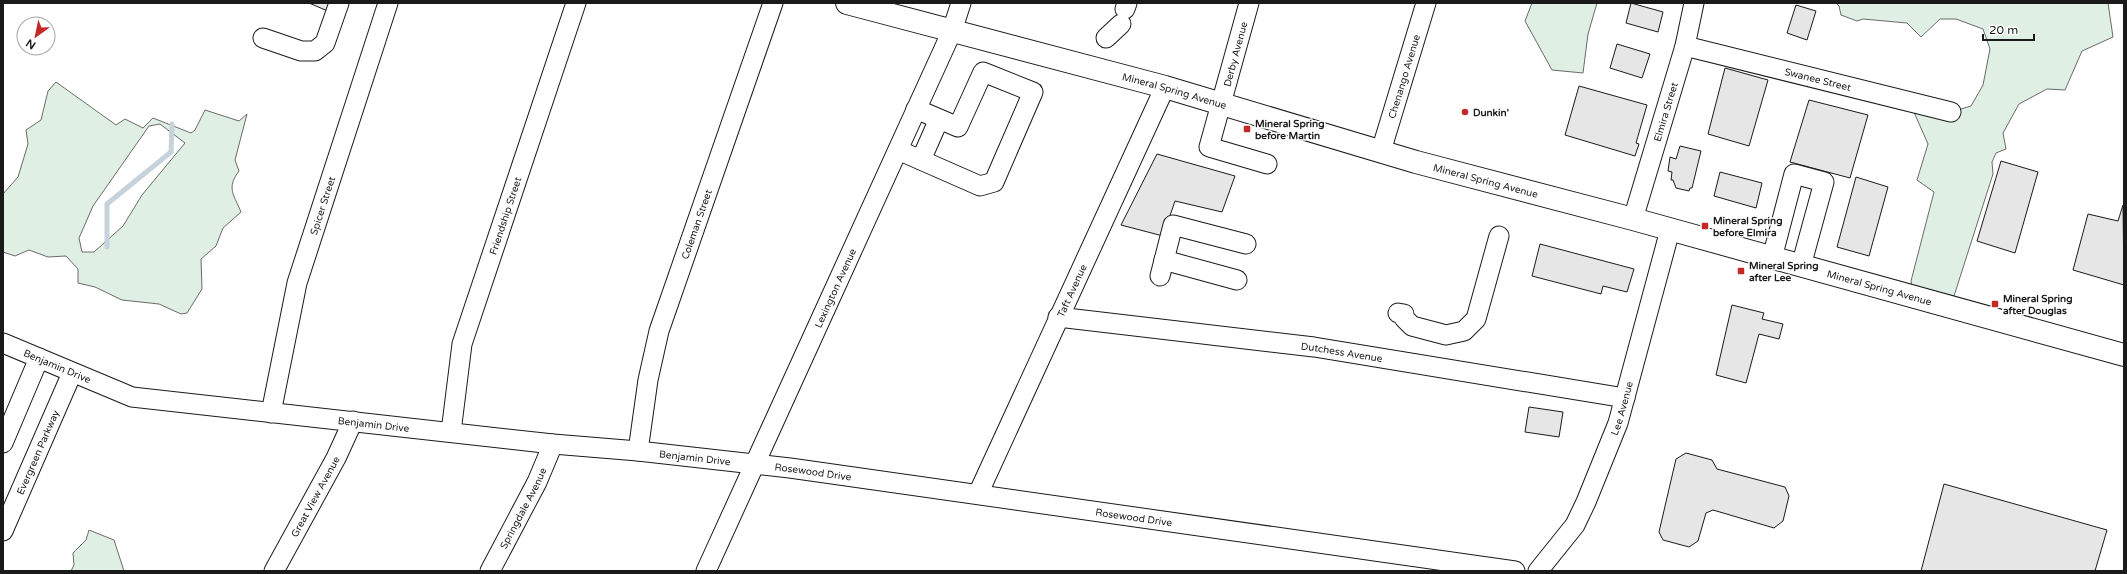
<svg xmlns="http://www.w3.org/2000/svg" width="2127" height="574" font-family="'Varela Round',sans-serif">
	<rect width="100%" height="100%" fill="#fff"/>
	<g fill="#e0efe3" stroke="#6a6a6a" fill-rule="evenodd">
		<path d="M1532,3H1597L1588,34L1583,73L1552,70L1525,21Z"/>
		<path d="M1836,3H2108L2113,37L2082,51L2065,90L2047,89L2019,104L2003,133L2006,149L1996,153L1992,162L1993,174L1954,296L1942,294L1912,286L1911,281L1934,192L1917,180L1928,144L1913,110L1951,112L1971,106L1983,85L1990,49L1983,29L1956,19H1940L1921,37L1907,23L1863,19L1857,21L1841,15L1839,6Z"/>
		<path d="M56,82L116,125L125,119L143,128L153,118L191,133L195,130L205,110L239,121L247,114L235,160L239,171C226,188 234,195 241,212L223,228L216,246L201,259L202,289L187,313L181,314L159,304L122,300L95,287L78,283V269L66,256L48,257L29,250L15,256L3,252V194L18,177L28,144L26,130L41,120L48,91ZM160,124L185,143L142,195L123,226L94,252H82L79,238L93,206L149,126Z"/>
		<path d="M89,530L114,540L124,571H71L74,565L73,553L86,540Z"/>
	</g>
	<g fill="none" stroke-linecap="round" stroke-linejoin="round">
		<path stroke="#c6d2dc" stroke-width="5" d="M107,247V204L171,152L172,124"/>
	</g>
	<g fill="#e6e6e6" stroke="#1a1a1a">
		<path d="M309,3H333L330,12Z"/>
		<path d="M1631,3L1663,12L1658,32L1626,23Z"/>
		<path d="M1796,5L1816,11L1807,40L1787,33Z"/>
		<path d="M1617,44L1650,54L1642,78L1610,68Z"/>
		<path d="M1725,68L1768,80L1749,146L1708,134Z"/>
		<path d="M1579,86L1647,105L1636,143L1639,144L1635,156L1565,135Z"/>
		<path d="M1809,100L1868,115L1850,178L1790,162Z"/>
		<path d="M1680,146L1701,151L1692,188H1690L1689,191L1676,188L1673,180H1671L1672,172L1668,171L1670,157L1676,159Z"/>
		<path d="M1157,154L1235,176L1222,212L1175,201L1163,236L1121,225Z"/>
		<path d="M2001,161L2038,172L2015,253L1977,241Z"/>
		<path d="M1720,172L1762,183L1756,208L1714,196Z"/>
		<path d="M1856,177L1888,187L1869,256L1837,247Z"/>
		<path d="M2123,205L2124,285L2073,270L2088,214L2118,221Z"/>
		<path d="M1540,244L1634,269L1627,292L1603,286L1601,294L1532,276Z"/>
		<path d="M1732,305L1764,313L1762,319L1783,324L1779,339L1759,334L1746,383L1716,375Z"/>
		<path d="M1529,407L1563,412L1559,437L1525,432Z"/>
		<path d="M1686,453L1712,460L1717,469L1785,487L1789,496L1783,521L1774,528L1713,510L1706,513L1698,541L1689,547L1663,540L1659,532L1676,459Z"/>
		<path d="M1944,484L2107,530L2095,571H1921Z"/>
	</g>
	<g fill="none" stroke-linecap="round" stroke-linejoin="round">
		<g stroke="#1a1a1a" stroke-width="21">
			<g id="minor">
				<path d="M1249,3L1209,147L1267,164"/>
				<path d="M1125,9L1127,3"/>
				<path d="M263,38L301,51H315L325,43L339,3"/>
				<path d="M1106,38L1121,24"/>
				<path id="s1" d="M1685,46L1951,112"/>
				<path d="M898,150L980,186L994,182L1033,92L983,72L958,127L916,109"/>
				<path id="s2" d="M1381,151L1426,3"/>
				<path d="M921,160L939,119"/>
				<path id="s3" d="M1633,219L1685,46L1694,3"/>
				<path d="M1772,258L1794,174L1824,182L1801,266"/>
				<path d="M1164,260L1237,280"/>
				<path d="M1160,276L1173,225L1246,244"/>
				<path d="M1398,313L1404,314V318L1412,326L1446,335L1464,331L1476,319L1499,236"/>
				<path id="s4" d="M1058,317L1314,347L1625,398"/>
				<path id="s5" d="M3,343L132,397L553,444L638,451L790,468L1515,571"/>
				<path id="s6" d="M271,413L297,283L388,3"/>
				<path id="s7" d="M451,432L462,344L576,3"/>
				<path d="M3,443L39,358"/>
				<path id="s8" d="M638,451L648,380L659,331L773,3"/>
				<path id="s9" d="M978,494L1165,87"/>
				<path id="s10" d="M3,531L72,373"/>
				<path id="s11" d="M274,571L336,458L353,421"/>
				<path id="s12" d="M490,571L537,482L553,444"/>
				<path id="s13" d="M706,571L952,31L961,3"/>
				<path id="s14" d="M1538,571L1575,525L1586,502L1618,423L1670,230"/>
			</g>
		</g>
		<g stroke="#1a1a1a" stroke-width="24">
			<g id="major">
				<path id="s15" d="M847,3L1165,87L1416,162L1633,219L2124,355"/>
			</g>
		</g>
		<use href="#minor" stroke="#fff" stroke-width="19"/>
		<use href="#major" stroke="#fff" stroke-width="22"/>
	</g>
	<g fill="#c62828" stroke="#fff" stroke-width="1.5">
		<circle cx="1465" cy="112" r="4"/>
		<rect x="1243" y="125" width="8" height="8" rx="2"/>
		<rect x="1701" y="222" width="8" height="8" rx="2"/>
		<rect x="1737" y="267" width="8" height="8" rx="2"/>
		<rect x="1991" y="300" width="8" height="8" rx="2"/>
	</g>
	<g text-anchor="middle" stroke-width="3" stroke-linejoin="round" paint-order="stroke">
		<g font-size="10" fill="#1a1a1a" stroke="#fff">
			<text transform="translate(1235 54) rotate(-75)" y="4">Derby Avenue</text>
			<text dy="4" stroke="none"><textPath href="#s2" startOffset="78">Chenango Avenue</textPath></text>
			<text dy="4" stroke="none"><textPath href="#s1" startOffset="137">Swanee Street</textPath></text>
			<text dy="4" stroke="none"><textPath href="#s15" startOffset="339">Mineral Spring Avenue</textPath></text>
			<text dy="4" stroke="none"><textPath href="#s3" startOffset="112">Elmira Street</textPath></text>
			<text dy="4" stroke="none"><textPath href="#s15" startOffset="663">Mineral Spring Avenue</textPath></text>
			<text dy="4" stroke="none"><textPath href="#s6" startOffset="214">Spicer Street</textPath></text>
			<text dy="4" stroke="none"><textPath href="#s7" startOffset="224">Friendship Street</textPath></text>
			<text dy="4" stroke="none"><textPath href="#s8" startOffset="235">Coleman Street</textPath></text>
			<text dy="4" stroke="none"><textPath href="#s13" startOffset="311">Lexington Avenue</textPath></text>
			<text dy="4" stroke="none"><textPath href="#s15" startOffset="1071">Mineral Spring Avenue</textPath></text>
			<text dy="4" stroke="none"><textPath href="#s9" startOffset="224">Taft Avenue</textPath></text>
			<text dy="4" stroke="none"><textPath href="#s4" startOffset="286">Dutchess Avenue</textPath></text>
			<text dy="4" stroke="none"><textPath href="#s5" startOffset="59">Benjamin Drive</textPath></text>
			<text dy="4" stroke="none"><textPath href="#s14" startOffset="185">Lee Avenue</textPath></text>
			<text dy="4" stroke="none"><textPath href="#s5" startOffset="383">Benjamin Drive</textPath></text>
			<text dy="4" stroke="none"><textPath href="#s10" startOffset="86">Evergreen Parkway</textPath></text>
			<text dy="4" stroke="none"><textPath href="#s5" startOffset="706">Benjamin Drive</textPath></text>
			<text dy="4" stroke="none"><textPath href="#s5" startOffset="825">Rosewood Drive</textPath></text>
			<text dy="4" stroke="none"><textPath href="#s11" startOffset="85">Great View Avenue</textPath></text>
			<text dy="4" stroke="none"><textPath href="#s12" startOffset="71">Springdale Avenue</textPath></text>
			<text dy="4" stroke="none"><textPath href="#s5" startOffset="1149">Rosewood Drive</textPath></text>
		</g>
		<g font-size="10" font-weight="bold" fill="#1a1a1a" stroke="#fff" text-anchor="start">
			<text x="1473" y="116">Dunkin'</text>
			<text x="1255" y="127">Mineral Spring<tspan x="1255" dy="12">before Martin</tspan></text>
			<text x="1713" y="224">Mineral Spring<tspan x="1713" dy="12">before Elmira</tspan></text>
			<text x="1749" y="269">Mineral Spring<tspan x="1749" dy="12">after Lee</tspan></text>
			<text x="2003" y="302">Mineral Spring<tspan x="2003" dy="12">after Douglas</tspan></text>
		</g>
	</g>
	<rect width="2127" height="574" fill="none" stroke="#1a1a1a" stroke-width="8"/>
	<g transform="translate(36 36) rotate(213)"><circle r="19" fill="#ffffff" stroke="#a3a3a3"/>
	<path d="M0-3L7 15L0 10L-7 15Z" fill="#c62828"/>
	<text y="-6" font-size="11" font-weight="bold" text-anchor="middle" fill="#1a1a1a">N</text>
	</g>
	<path d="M1983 34v6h51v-6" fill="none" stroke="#1a1a1a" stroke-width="2"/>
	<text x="1989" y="34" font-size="12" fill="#1a1a1a" stroke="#ffffff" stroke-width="3" paint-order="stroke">20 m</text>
</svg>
